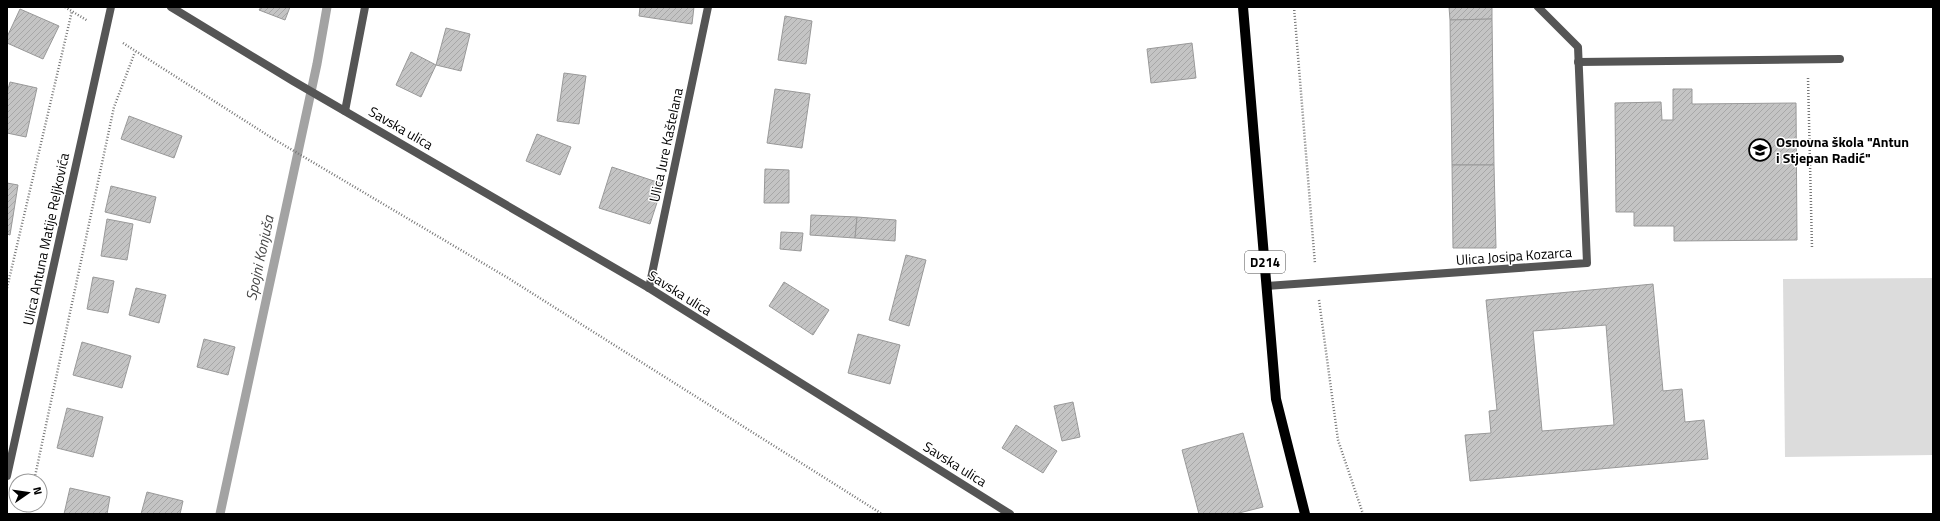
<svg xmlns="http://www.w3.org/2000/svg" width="1940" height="521" font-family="'Titillium Web',sans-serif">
	<defs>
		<pattern id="building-hatch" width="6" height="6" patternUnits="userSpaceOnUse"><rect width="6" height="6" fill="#c4c4c4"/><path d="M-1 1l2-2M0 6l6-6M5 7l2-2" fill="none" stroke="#a7a7a7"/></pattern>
	</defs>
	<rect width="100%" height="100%" fill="#fff"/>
	<path fill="#dcdcdc" d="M1933,278V455L1785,457L1783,279Z"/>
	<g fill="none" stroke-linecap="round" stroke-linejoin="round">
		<path stroke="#a3a3a3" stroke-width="9" d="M220,514L317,64L327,7"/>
	</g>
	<g fill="url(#building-hatch)" stroke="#999" fill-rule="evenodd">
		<path d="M261,7H290L285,20L259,10Z"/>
		<path d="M640,7H694L692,24L639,16Z"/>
		<path d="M1449,7H1492V19L1450,20Z"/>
		<path d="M20,9L59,26L43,59L7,43V37Z"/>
		<path d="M785,16L812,21L806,64L778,60Z"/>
		<path d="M1492,19L1494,165H1452L1450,20Z"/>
		<path d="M446,28L470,34L461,71L436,65Z"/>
		<path d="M1192,43L1196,78L1151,83L1147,49Z"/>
		<path d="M411,52L436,65L421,97L396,85Z"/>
		<path d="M564,73L586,76L579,124L557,121Z"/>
		<path d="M10,82L37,88L26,137L7,133V93Z"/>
		<path d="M775,89L810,94L802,148L767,143Z"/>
		<path d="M1673,89H1692V104L1796,103L1797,240L1674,241V226H1634V212H1616L1615,103L1661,102L1662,120H1673Z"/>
		<path d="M129,116L182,136L174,158L121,139Z"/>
		<path d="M537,134L571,147L560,175L526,161Z"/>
		<path d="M1452,165H1494L1496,248H1453Z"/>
		<path d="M612,167L663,184L650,224L599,208Z"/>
		<path d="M765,169L789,170V203H764Z"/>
		<path d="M7,183L18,185L10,235L7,234Z"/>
		<path d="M111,186L156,197L150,223L105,212Z"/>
		<path d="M811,215L857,217L855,238L810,235Z"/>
		<path d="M857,217L896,220L895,241L855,238Z"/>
		<path d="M107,219L133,224L127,260L101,256Z"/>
		<path d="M781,232L803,233L801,251L780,249Z"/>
		<path d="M906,255L926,260L909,326L889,320Z"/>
		<path d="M93,277L114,281L108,313L87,309Z"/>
		<path d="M784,282L829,310L813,335L769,306Z"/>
		<path d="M1653,284L1663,391L1682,389L1685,422L1704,420L1708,459L1470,481L1465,435L1491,433L1489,411L1497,410L1486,300ZM1606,325L1614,425L1542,431L1533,331Z"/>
		<path d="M136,288L166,295L159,323L129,315Z"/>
		<path d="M858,334L900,345L890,384L848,373Z"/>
		<path d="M204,339L235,347L228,375L197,367Z"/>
		<path d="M82,342L131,356L122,388L73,375Z"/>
		<path d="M1073,402L1080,437L1062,441L1054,406Z"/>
		<path d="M67,408L103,417L93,457L57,448Z"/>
		<path d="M1016,425L1057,451L1043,473L1002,448Z"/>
		<path d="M1243,433L1263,507L1235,514H1199L1182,450Z"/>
		<path d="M70,488L110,497L107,514H64Z"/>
		<path d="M147,492L183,501L180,514H141Z"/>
	</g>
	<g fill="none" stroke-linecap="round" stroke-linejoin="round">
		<g stroke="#777" stroke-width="2.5" stroke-dasharray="1 2" stroke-linecap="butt">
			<path d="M65,7L88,21"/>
			<path d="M1294,7L1315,264"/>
			<path d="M123,43L272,138L508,278L882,514"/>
			<path d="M1808,78L1812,248"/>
			<path d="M7,288L72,11"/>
			<path d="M1319,300L1338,440L1363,514"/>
			<path d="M34,481L114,107L135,52"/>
			<path d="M27,514L29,505"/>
		</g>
		<g stroke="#555" stroke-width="8">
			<path d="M1578,62L1840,59"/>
			<path d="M1267,286L1587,263L1578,47L1538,7"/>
		</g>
		<g stroke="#555" stroke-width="8">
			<path d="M171,7L293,81L649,288L1010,514"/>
			<path d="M345,111L365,7"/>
			<path d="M649,288L708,7"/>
			<path d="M7,476L111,7"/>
		</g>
		<path stroke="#000" stroke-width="10" d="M1243,7L1276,399L1305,514"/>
	</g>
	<defs>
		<g id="school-ring" transform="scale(1.15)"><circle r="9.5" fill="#fff" stroke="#000" stroke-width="1.5"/><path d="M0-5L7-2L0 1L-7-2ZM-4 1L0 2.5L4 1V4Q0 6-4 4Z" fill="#000"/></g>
	</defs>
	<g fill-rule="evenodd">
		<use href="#school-ring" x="1760" y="150"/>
	</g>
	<g text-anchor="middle" stroke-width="3" stroke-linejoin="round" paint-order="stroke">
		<rect fill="#fff" stroke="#4c4c4c" stroke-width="1" x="1245" y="251" width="40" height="22" rx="3"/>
		<g font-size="13" font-weight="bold" fill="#000">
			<text x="1265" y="267">D214</text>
		</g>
		<g font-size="14" fill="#000" stroke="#fff">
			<text transform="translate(401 128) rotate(30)" y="5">Savska ulica</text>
			<text transform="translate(666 145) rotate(-78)" y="5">Ulica Jure Kaštelana</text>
			<text transform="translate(46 239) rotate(-78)" y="5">Ulica Antuna Matije Reljkovića</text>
			<text transform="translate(1514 256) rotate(-4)" y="5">Ulica Josipa Kozarca</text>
			<text transform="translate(680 293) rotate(32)" y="5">Savska ulica</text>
			<text transform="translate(955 464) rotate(32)" y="5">Savska ulica</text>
		</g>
		<g font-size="14" font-weight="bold" fill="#000" stroke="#fff" text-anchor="start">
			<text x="1776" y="147">Osnovna škola "Antun<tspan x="1776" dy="16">i Stjepan Radić"</tspan></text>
		</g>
		<g font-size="15" font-style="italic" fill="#444" stroke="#fff">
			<text transform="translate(260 258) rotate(-78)" y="5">Spojni Konjuša</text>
		</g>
	</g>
	<rect width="1940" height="521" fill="none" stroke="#000000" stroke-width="16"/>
	<g transform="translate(28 493) rotate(77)"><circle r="19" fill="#ffffff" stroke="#999999"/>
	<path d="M0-3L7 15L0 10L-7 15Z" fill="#000000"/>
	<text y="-6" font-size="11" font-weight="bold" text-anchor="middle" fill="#000000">N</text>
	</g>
</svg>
